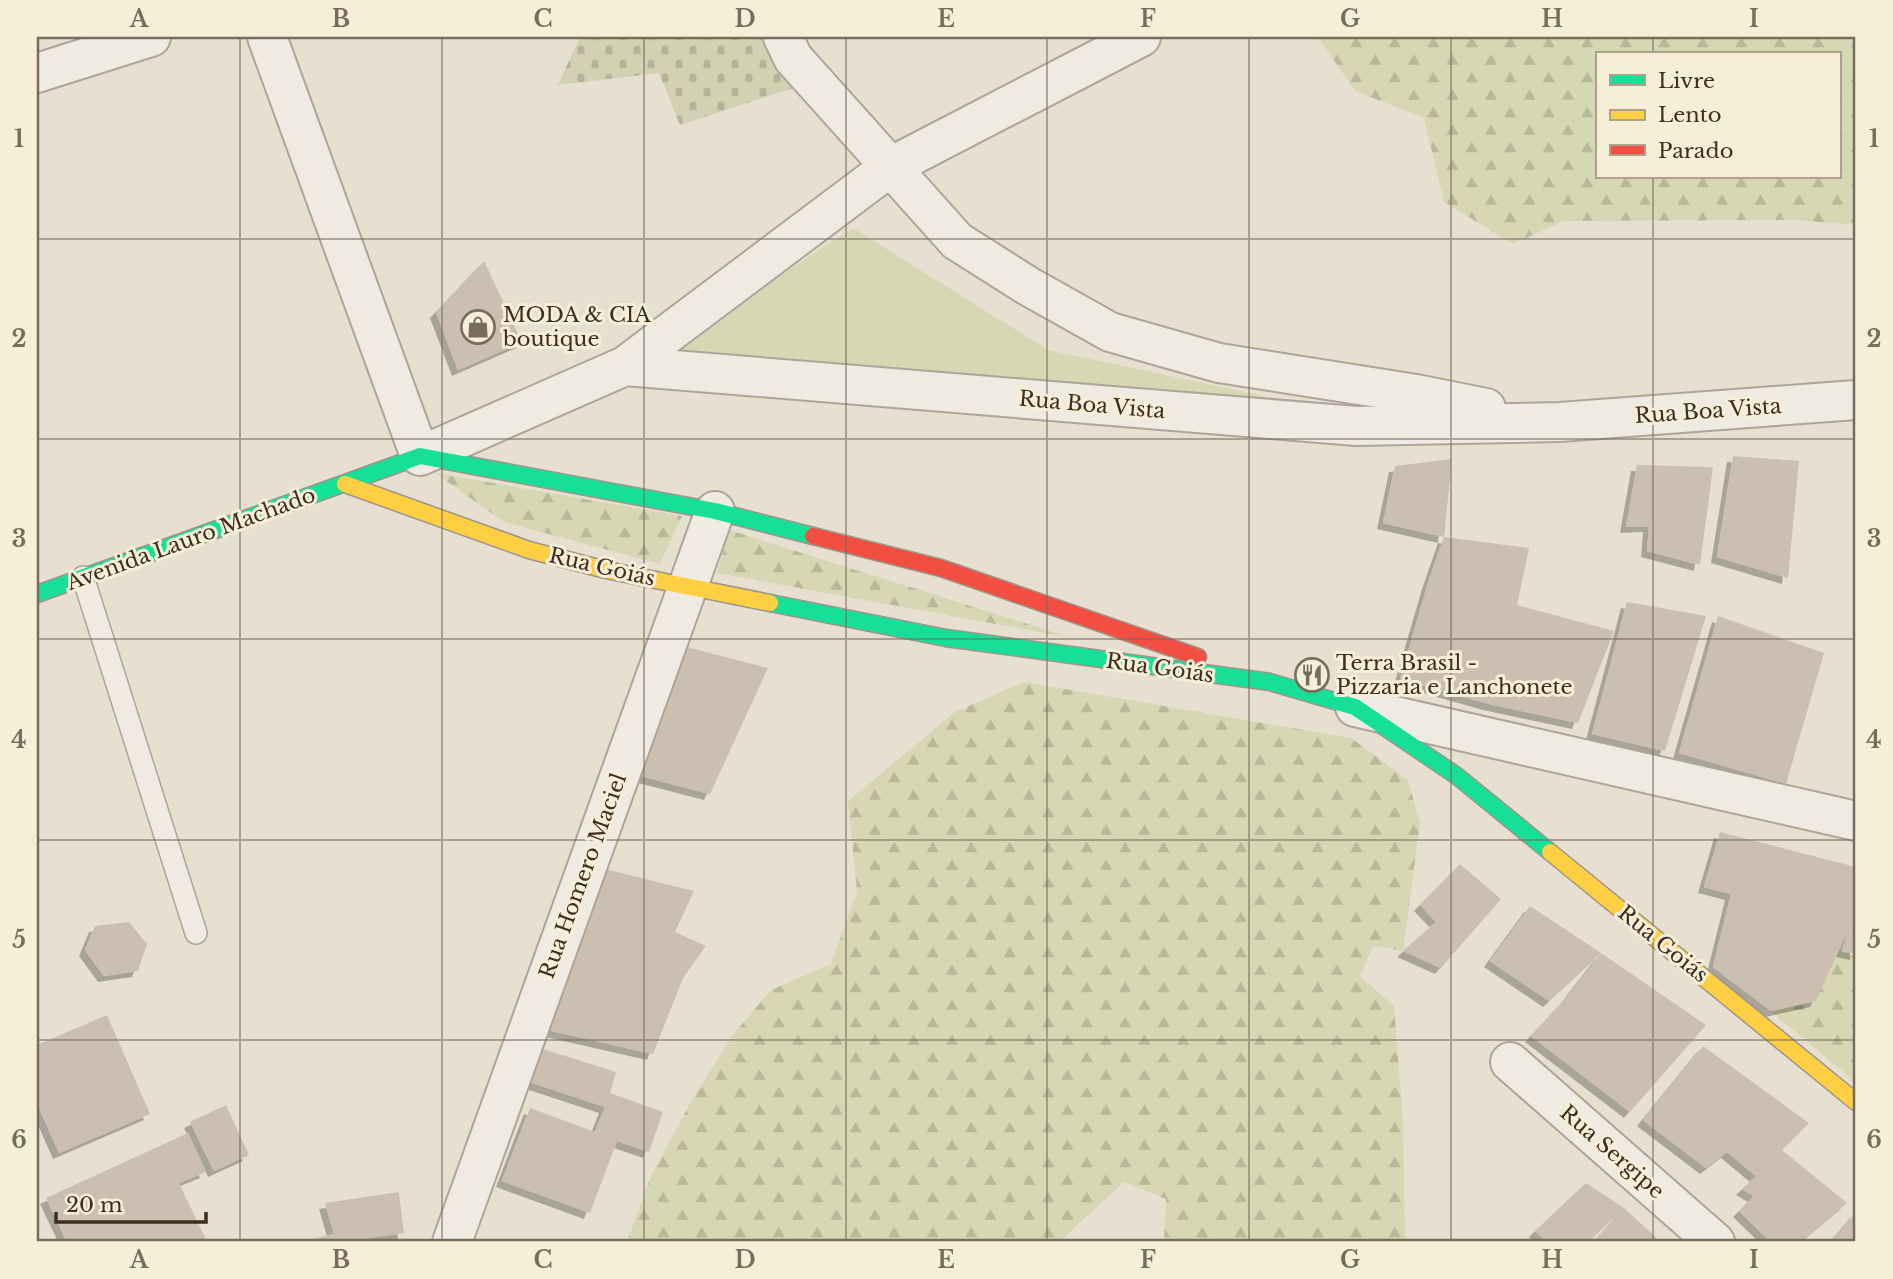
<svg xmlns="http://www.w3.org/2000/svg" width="1893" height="1279" font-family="'Libre Baskerville',serif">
	<defs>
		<pattern id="forest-firs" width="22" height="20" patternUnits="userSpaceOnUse" patternTransform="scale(1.75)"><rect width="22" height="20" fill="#d6d7b3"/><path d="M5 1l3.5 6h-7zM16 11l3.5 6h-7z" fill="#b9b99a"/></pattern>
		<pattern id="cemetery-stones" width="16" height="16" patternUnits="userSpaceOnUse" patternTransform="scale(1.75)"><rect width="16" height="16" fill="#d1d1b3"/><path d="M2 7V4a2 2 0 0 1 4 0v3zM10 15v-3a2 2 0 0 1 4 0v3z" fill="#b4b49a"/></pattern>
		<filter id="shadow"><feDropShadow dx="-6" dy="6" stdDeviation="0" flood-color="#0004"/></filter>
	</defs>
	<rect width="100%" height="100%" fill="#e7e0d1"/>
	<path fill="#d6d7b3" d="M853,228L1048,350L1349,414L663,351Z"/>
	<g fill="url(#forest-firs)" fill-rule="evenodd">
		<path d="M1318,37H1856V225L1796,220L1564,221L1513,244L1444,202L1424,118L1355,91ZM1597,54H1839V177H1597Z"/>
		<path d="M435,473L682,516L660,564L504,522Z"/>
		<path d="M729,530L1072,638L717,573Z"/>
		<path d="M1024,682L1351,738L1408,780L1420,823L1403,951L1373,946L1360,976L1394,1006L1403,1122L1405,1242H1164L1166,1199L1124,1182L1059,1242H627L650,1178L689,1105L732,1036L771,990L831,964L857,891L848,801L955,712Z"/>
		<path d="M1838,951L1856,956V1083L1771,1011Z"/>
	</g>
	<path fill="url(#cemetery-stones)" d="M580,37H796L815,81L680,125L659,73L558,85Z"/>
	<g fill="#cbbfb2" filter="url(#shadow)">
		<path d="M484,261L522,342L458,370L436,312Z"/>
		<path d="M1733,456L1799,461L1788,578L1717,557Z"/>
		<path d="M1452,459L1444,537L1529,548L1517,605L1614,631L1578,723L1489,704L1400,679L1428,583L1444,537L1383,523L1395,466Z"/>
		<path d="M1637,465L1713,467L1700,565L1647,551L1649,526L1626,527Z"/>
		<path d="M1627,602L1706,616L1665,751L1592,734Z"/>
		<path d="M1718,616L1824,653L1786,784L1679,753Z"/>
		<path d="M683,646L768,668L710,794L621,771Z"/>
		<path d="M1720,832L1856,867V954L1842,951L1850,925L1816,1001L1771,1011L1713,967L1731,894L1704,887Z"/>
		<path d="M1460,864L1501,899L1441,968L1403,951L1436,922L1420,905Z"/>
		<path d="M605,869L694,891L675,932L706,946L683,978L653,1054L530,1026Z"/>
		<path d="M1530,906L1601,953L1706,1025L1630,1112L1531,1036L1568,996L1601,953L1549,1001L1490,961Z"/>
		<path d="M129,922L147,944L138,971L104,976L85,950L95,926Z"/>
		<path d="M107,1015L150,1114L59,1153L37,1103V1045Z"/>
		<path d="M1703,1046L1809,1123L1782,1150L1847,1203L1800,1242H1771L1739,1211L1754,1196L1742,1189L1756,1176L1727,1152L1706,1168L1643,1120Z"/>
		<path d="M540,1048L616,1072L610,1093L663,1112L649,1152L617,1141L590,1213L502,1181L530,1108L595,1132L605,1107L529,1082Z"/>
		<path d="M226,1105L249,1155L214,1171L190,1122Z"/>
		<path d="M188,1133L206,1172L179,1183L207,1242H67L46,1198Z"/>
		<path d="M1586,1183L1624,1208L1661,1242H1594L1621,1211L1588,1242H1547L1535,1231Z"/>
		<path d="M399,1192L404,1233L368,1238L369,1242H299L334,1234L325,1203Z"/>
		<path d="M1856,1212V1242H1830Z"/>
	</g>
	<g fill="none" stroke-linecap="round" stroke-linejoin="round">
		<g stroke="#ada599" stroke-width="24">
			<path id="lane" d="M83,577L196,933"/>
		</g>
		<g stroke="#ada599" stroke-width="42">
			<g id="street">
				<path d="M267,37L420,456L625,366L890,167L1141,37"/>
				<path d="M783,37L793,58L957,241L1028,286L1110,332L1219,363L1416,394L1486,408"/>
				<path d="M37,73L151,37"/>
				<path d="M625,366L1356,426L1560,422L1856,400"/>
				<path d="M1355,707L1856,821"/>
				<path d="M1510,1062L1715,1242"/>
				<path d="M452,1242L715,511"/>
			</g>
		</g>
		<g stroke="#9c958a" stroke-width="19">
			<g id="fast">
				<path d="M37,594L420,456L715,511L813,536"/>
				<path d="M770,603L946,638L1270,682L1355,707L1457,776L1550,852"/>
			</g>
		</g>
		<g stroke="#9c958a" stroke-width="19">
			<g id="slow">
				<path d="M345,484L529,550L606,570L770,603"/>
				<path d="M1550,852L1856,1102"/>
			</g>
		</g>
		<g stroke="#9c958a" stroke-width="19">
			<path id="jam" d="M813,536L941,568L1198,657"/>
		</g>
		<use href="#lane" stroke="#efebe3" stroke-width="21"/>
		<use href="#street" stroke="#efebe3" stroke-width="38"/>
		<use href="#fast" stroke="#16e098" stroke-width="16"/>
		<use href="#slow" stroke="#ffcf43" stroke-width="16"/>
		<use href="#jam" stroke="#f24e42" stroke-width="16"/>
	</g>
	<path fill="none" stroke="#786c5e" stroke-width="2" stroke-opacity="0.55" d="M240,37V1242M442,37V1242M644,37V1242M846,37V1242M1047,37V1242M1249,37V1242M1451,37V1242M1653,37V54M1653,177V1242M37,239H1856M37,439H1856M37,639H1856M37,840H1856M37,1040H1856"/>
	<defs>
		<g id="shop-ring" transform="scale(1.75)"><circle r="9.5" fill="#f7eed8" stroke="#786c5e" stroke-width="1.5"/><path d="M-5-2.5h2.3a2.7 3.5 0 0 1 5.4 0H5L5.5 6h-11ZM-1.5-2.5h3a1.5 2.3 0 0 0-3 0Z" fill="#786c5e"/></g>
		<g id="restaurant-ring" transform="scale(1.75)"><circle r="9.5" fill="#f7eed8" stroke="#786c5e" stroke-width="1.5"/><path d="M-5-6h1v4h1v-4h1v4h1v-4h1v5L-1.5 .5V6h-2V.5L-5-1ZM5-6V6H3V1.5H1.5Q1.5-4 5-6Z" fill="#786c5e"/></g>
	</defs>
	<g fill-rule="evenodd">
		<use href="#shop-ring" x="478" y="327"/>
		<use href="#restaurant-ring" x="1312" y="675"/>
	</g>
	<g text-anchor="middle" stroke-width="6" stroke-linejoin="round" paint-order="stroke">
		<g font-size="21" fill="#3d2e20" stroke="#f7eed8" text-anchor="start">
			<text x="503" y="322">MODA &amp; CIA<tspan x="503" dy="24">boutique</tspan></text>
			<text x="1336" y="670">Terra Brasil -<tspan x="1336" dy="24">Pizzaria e Lanchonete</tspan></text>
		</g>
		<g font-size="21" fill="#3d2e20" stroke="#f7eed8">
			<text transform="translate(1092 405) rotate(5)" y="7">Rua Boa Vista</text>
			<text transform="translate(1708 411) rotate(-4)" y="7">Rua Boa Vista</text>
			<text transform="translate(191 539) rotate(-20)" y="7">Avenida Lauro Machado</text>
			<text transform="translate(602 567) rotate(13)" y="7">Rua Goiás</text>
			<text transform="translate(1160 668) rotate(8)" y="7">Rua Goiás</text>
			<text transform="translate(583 876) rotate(-70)" y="7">Rua Homero Maciel</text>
			<text transform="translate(1663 944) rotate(39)" y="7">Rua Goiás</text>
			<text transform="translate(1612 1152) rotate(41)" y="7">Rua Sergipe</text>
		</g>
	</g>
	<rect width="1893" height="1279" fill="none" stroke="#f7eed8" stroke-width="77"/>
	<rect x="1596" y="52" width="245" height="126" fill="#f7eed8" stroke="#ada18e" stroke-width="2"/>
	<rect x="1610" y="75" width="35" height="10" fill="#16e098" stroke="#ada18e" stroke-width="2"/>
	<text x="1658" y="88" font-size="21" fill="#3d2e20">Livre</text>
	<rect x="1610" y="110" width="35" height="10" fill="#ffcf43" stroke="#ada18e" stroke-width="2"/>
	<text x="1658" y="122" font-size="21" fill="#3d2e20">Lento</text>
	<rect x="1610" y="145" width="35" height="10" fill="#f24e42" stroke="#ada18e" stroke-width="2"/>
	<text x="1658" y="158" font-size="21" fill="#3d2e20">Parado</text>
	<path d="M56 1212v10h150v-10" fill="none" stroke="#3d2e20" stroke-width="3.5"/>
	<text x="66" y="1212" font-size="21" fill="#3d2e20" stroke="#f7eed8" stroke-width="5" paint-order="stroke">20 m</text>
	<rect x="38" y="38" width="1816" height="1202" fill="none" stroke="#786c5e" stroke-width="2.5"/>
	<g font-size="23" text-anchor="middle" font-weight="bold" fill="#786c5e">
		<text x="139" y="27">A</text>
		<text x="341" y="27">B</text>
		<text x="543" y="27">C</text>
		<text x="745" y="27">D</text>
		<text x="946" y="27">E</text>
		<text x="1148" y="27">F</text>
		<text x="1350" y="27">G</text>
		<text x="1552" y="27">H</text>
		<text x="1754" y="27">I</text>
		<text x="19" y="147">1</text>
		<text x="1874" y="147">1</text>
		<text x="19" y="347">2</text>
		<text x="1874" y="347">2</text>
		<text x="19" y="547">3</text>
		<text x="1874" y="547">3</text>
		<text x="19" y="748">4</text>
		<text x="1874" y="748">4</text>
		<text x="19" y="948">5</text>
		<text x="1874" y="948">5</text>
		<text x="19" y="1148">6</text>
		<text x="1874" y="1148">6</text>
		<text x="139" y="1268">A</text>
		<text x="341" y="1268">B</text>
		<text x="543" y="1268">C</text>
		<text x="745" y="1268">D</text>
		<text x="946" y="1268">E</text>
		<text x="1148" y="1268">F</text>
		<text x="1350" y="1268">G</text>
		<text x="1552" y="1268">H</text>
		<text x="1754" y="1268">I</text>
	</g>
</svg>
